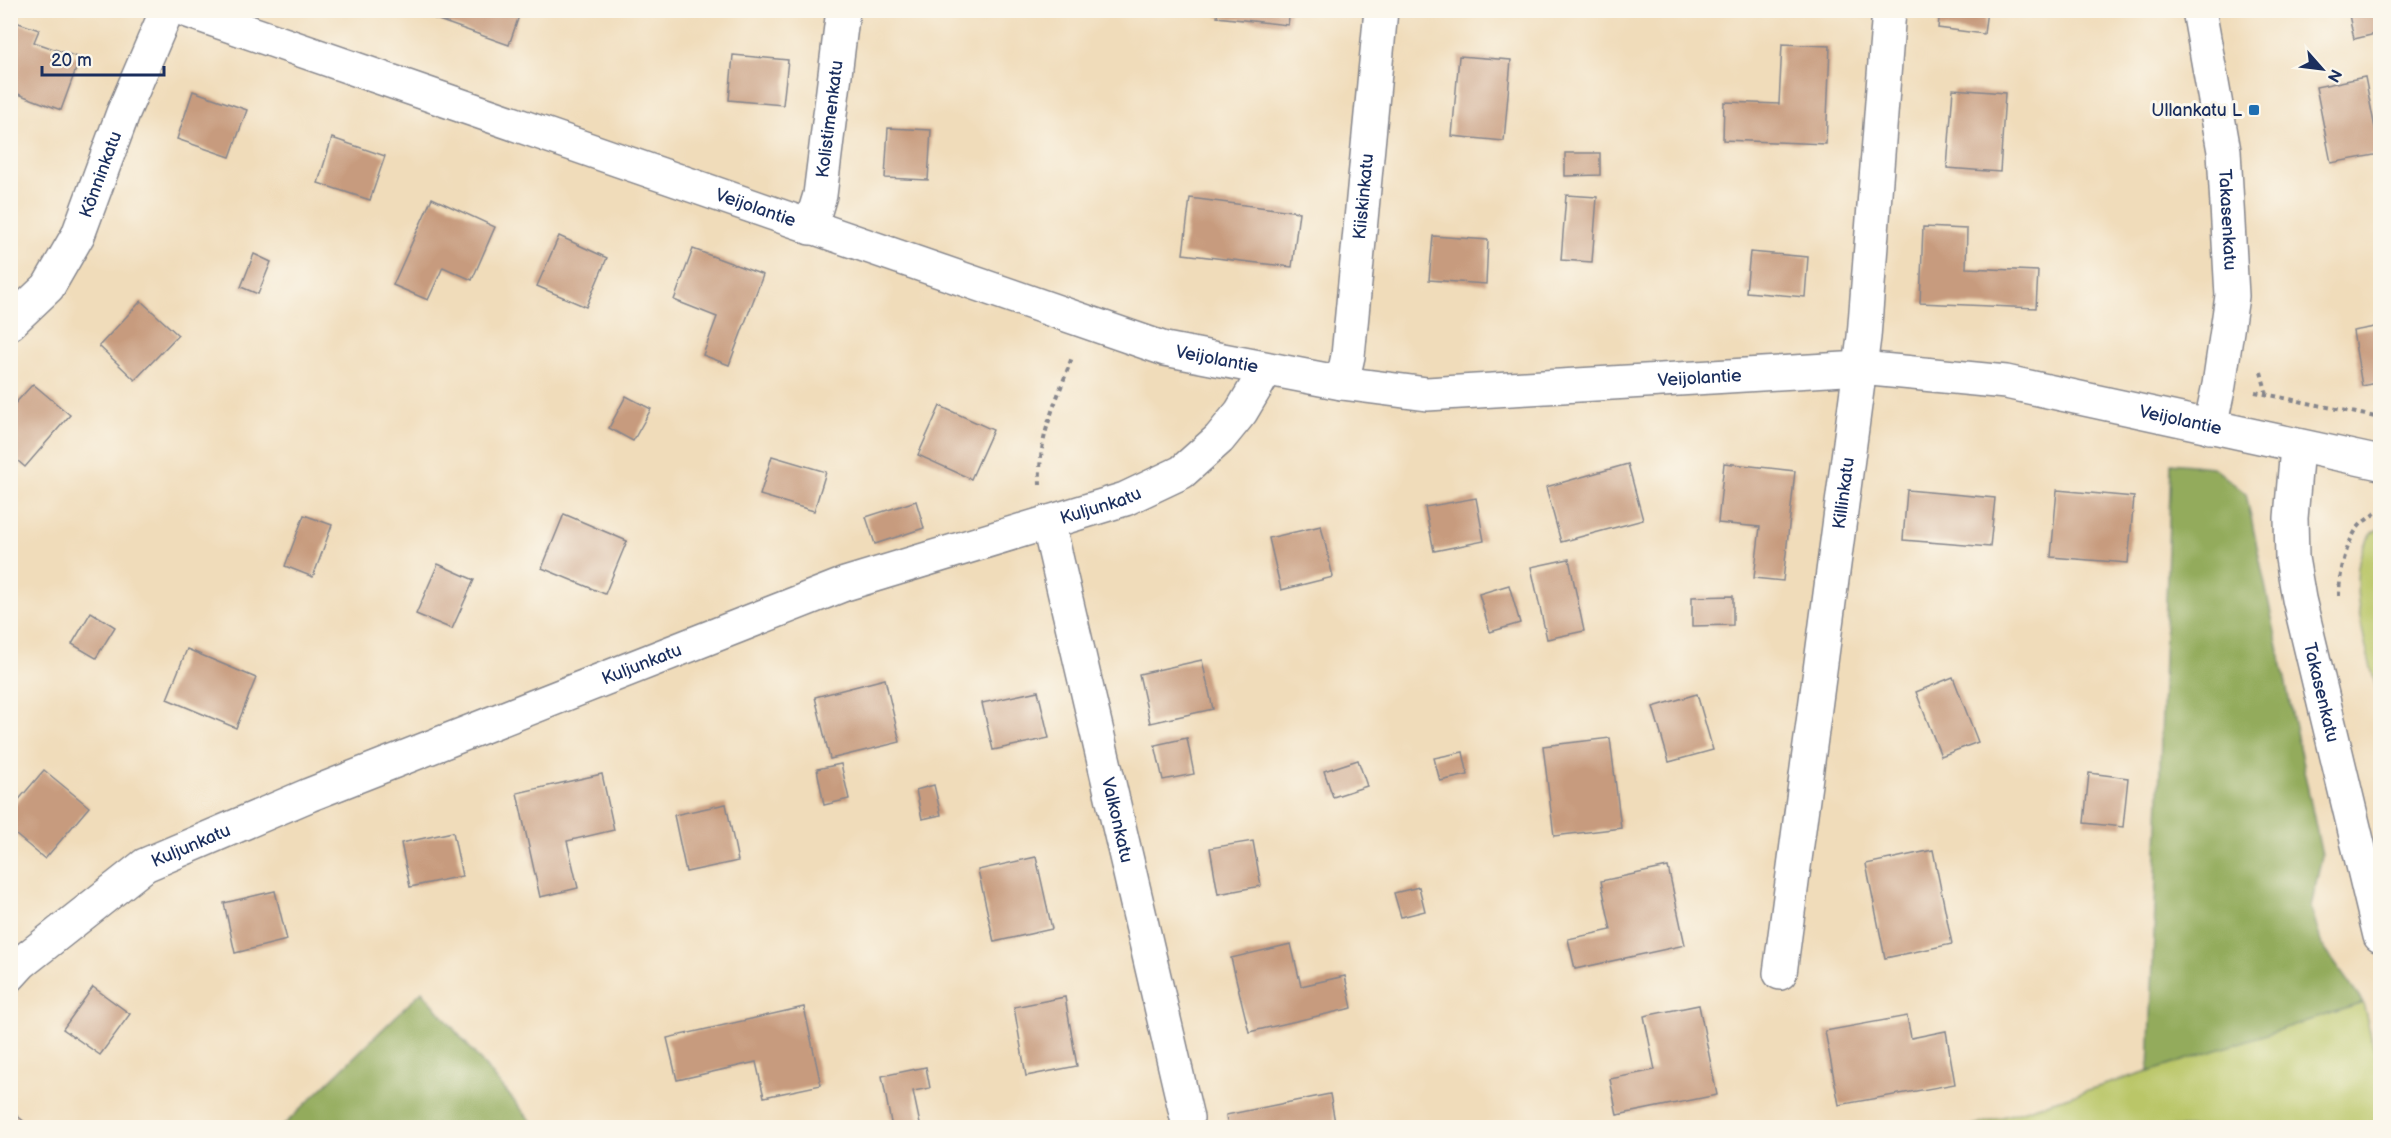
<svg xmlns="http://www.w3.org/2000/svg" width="2391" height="1138" font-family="'Balsamiq Sans',sans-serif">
	<rect width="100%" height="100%" fill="#fbf7ec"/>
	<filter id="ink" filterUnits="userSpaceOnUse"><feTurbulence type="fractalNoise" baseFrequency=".0167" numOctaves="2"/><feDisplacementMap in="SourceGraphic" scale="12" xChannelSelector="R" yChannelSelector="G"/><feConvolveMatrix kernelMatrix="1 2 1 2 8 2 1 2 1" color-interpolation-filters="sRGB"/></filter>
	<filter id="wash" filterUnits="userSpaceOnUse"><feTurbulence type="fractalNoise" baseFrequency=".008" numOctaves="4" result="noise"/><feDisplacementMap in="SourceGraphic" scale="24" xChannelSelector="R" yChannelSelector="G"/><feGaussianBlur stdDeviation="1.35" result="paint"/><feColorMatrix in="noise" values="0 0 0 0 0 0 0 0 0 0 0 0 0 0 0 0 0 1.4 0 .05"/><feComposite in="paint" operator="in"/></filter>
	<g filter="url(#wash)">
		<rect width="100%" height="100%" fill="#f0dcba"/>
		<g fill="#bac668" stroke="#6a7a63" stroke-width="1.5">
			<path d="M2380,528V704C2371,662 2333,555 2380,528Z"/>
			<path d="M2363,1003L2380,1074V1127L1968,1128Z"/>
		</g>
		<g fill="#93ab5c" stroke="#576d5d" stroke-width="1.5">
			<path d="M2171,463L2213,467L2246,494L2322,856L2311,907L2322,945L2363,1003L2149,1072Z"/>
			<path d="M422,991L536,1127H282Z"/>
		</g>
		<g id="blocks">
			<g fill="#c79b7e">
				<path d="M429,10H521L509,45L427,16Z"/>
				<path d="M1218,10H1290L1288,25L1217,17Z"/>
				<path d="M1940,10H1987L1984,34L1938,28Z"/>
				<path d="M2348,10H2380V33L2354,39Z"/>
				<path d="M10,20L39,30L34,42L80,58L61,110L10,91Z"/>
				<path d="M1782,44L1830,46L1826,144L1723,140L1724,102L1779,104Z"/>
				<path d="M733,55L788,60L783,105L729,100Z"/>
				<path d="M1459,56L1511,60L1504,141L1452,136Z"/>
				<path d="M2365,77L2380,154L2331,163L2316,87Z"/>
				<path d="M1953,89L2005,93L2000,172L1947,168Z"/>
				<path d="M193,91L247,110L230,157L177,139Z"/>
				<path d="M888,128L931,130L928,180L885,178Z"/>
				<path d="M332,138L385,156L370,200L318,183Z"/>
				<path d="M1565,153H1600V175L1565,176Z"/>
				<path d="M1566,195L1597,197L1592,262L1561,260Z"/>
				<path d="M432,198L495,227L472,280L443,267L428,300L393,285Z"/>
				<path d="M1190,198L1299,212L1292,267L1183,254Z"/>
				<path d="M1923,227L1967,229L1966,268L2038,271L2036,308L1920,303Z"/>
				<path d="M559,236L607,258L586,307L537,286Z"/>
				<path d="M1433,236L1488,240L1486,284L1429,280Z"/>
				<path d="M693,249L763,275L729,365L703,355L717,317L674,300Z"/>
				<path d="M1750,252L1808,257L1805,297L1746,292Z"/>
				<path d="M254,254L271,262L258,294L241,287Z"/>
				<path d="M141,301L178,335L135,380L99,346Z"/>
				<path d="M2380,326V382L2362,386L2353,331Z"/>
				<path d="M33,384L70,415L25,467L10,454V409Z"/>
				<path d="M626,396L651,409L633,441L609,428Z"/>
				<path d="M940,406L993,430L971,479L918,455Z"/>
				<path d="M772,456L826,472L814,511L760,495Z"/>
				<path d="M1724,463L1795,471L1783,581L1754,578L1760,527L1718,523Z"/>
				<path d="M1628,464L1643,520L1561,542L1546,487Z"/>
				<path d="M1907,490L1995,498L1990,547L1903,540Z"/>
				<path d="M2057,490L2134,497L2128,563L2051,557Z"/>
				<path d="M1476,498L1484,541L1434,551L1425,507Z"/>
				<path d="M916,501L924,528L875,544L866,517Z"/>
				<path d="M564,514L627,541L605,594L542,568Z"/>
				<path d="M304,515L332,525L313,577L285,566Z"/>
				<path d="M1321,526L1333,577L1281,590L1269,538Z"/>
				<path d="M1569,559L1584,631L1547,639L1531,567Z"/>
				<path d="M438,564L474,580L452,629L416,614Z"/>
				<path d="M1509,585L1520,623L1490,632L1479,594Z"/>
				<path d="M1733,596V625L1692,626V597Z"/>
				<path d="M91,612L115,627L96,658L72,644Z"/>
				<path d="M187,649L256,678L236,728L167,699Z"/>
				<path d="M1202,660L1213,709L1150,723L1139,674Z"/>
				<path d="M1953,677L1978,742L1941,756L1916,692Z"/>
				<path d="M885,679L900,742L830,759L815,697Z"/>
				<path d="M1038,691L1049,738L993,750L982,703Z"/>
				<path d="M1697,694L1713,750L1669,762L1653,707Z"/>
				<path d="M1187,738L1194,774L1163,780L1155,745Z"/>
				<path d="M1610,738L1621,828L1554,836L1543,746Z"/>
				<path d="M1463,752L1468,775L1440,781L1434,758Z"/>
				<path d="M1358,760L1367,786L1333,797L1324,771Z"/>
				<path d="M841,764L849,799L824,805L817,769Z"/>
				<path d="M44,770L89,807L45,859L10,830V810Z"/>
				<path d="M2089,773L2128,778L2123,827L2084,823Z"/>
				<path d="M602,774L614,830L567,841L578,888L540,897L517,793Z"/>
				<path d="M934,785L941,815L922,819L916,790Z"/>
				<path d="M726,804L738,861L686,872L674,815Z"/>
				<path d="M453,832L462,876L410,887L401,843Z"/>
				<path d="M1253,841L1261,886L1218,894L1210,848Z"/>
				<path d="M1933,850L1952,944L1885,958L1866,864Z"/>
				<path d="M1036,857L1052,929L994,942L978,870Z"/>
				<path d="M1668,867L1685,945L1575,969L1568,939L1611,930L1601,881Z"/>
				<path d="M1419,887L1425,911L1401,917L1394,893Z"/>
				<path d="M275,891L287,940L235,953L224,903Z"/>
				<path d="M1291,944L1301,986L1345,976L1352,1008L1249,1032L1231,958Z"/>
				<path d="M93,987L130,1014L100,1055L63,1029Z"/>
				<path d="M1065,997L1077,1066L1026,1076L1014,1007Z"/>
				<path d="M1699,1005L1717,1095L1617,1115L1610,1079L1655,1070L1644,1016Z"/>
				<path d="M804,1007L821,1085L764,1097L756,1062L677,1080L667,1038Z"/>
				<path d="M1907,1016L1911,1038L1946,1031L1955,1084L1839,1105L1825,1031Z"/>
				<path d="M926,1067L930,1088L913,1091L920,1124L892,1128L882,1076Z"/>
				<path d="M1330,1094L1336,1128H1228L1226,1115Z"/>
				<path d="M10,1110L32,1128H10Z"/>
			</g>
		</g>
	</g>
	<g filter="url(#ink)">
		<use href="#blocks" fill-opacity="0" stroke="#86868c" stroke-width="1.5"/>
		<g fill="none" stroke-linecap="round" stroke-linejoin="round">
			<g stroke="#86868c" stroke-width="36">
				<g id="minor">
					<path id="s1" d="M185,10L1165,349L1342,383L1427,394L1861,368L2006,382L2380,463"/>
					<path id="s2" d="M2199,10L2224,151L2232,296L2219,385L2210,427"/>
					<path id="s3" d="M810,228L820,195L843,10"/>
					<path id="s4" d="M10,323L48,287L78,235L123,113L167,10"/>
					<path id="s5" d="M1342,383L1348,356L1381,10"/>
					<path id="s6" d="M2297,447L2291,518L2292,558L2299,599L2380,936"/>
					<path id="s7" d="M1048,522L1187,1118"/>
					<path id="s8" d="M1780,973L1864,337L1889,10"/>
					<path id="s9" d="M10,975L21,963L145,865L309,795L845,584L1125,499L1182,472L1219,439L1241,412L1266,370"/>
				</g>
			</g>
			<g stroke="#86868c" stroke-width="4" stroke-dasharray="4.5 4.5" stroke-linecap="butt">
				<path d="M2261,372L2267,395"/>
				<path d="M2255,392L2380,418"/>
				<path d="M1040,485C1038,434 1056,404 1072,357"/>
				<path d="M2339,596C2339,576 2346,539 2361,524C2367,519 2374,514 2380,510"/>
			</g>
			<use href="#minor" stroke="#fff" stroke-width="33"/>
		</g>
	</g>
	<rect fill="#1f6fb2" stroke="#fbf7ec" stroke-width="2" x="2248" y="104" width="12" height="12" rx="3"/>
	<g text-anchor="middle" stroke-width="6" stroke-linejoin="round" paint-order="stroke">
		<g font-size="18" fill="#1b2f5e" stroke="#fbf7ec" text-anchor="end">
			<text x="2242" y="116">Ullankatu L</text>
		</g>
		<g font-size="18" fill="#1b2f5e" stroke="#fbf7ec">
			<text dy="6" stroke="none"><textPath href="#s3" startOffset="111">Kolistimenkatu</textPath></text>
			<text dy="6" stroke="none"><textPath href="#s4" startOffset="177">Könninkatu</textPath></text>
			<text dy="6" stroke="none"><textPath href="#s5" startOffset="188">Kiiskinkatu</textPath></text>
			<text dy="6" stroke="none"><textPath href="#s1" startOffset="604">Veijolantie</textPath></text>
			<text dy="6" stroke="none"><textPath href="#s2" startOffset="212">Takasenkatu</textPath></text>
			<text dy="6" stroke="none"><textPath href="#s1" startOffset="1090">Veijolantie</textPath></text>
			<text dy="6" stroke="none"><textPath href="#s1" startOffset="1576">Veijolantie</textPath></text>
			<text dy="6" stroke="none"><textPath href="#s1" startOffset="2062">Veijolantie</textPath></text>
			<text dy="6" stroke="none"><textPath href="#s8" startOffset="484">Killinkatu</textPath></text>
			<text dy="6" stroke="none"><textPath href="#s9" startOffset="1196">Kuljunkatu</textPath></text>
			<text dy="6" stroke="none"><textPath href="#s9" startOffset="710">Kuljunkatu</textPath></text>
			<text dy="6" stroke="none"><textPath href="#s6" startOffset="249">Takasenkatu</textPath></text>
			<text dy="6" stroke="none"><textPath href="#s7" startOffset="306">Valkonkatu</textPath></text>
			<text dy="6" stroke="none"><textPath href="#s9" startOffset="224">Kuljunkatu</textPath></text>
		</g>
	</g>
	<rect width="2391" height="1138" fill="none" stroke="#fbf7ec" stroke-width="36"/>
	<g transform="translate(2322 69) rotate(118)" stroke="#fbf7ec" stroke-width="4.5" paint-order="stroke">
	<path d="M0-4.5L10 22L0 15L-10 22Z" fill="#1b2f5e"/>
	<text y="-9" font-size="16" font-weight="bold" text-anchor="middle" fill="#1b2f5e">N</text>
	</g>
	<path d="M42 66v9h122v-9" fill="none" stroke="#1b2f5e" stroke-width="3"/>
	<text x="51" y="66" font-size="18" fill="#1b2f5e" stroke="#fbf7ec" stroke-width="4.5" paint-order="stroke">20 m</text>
</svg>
